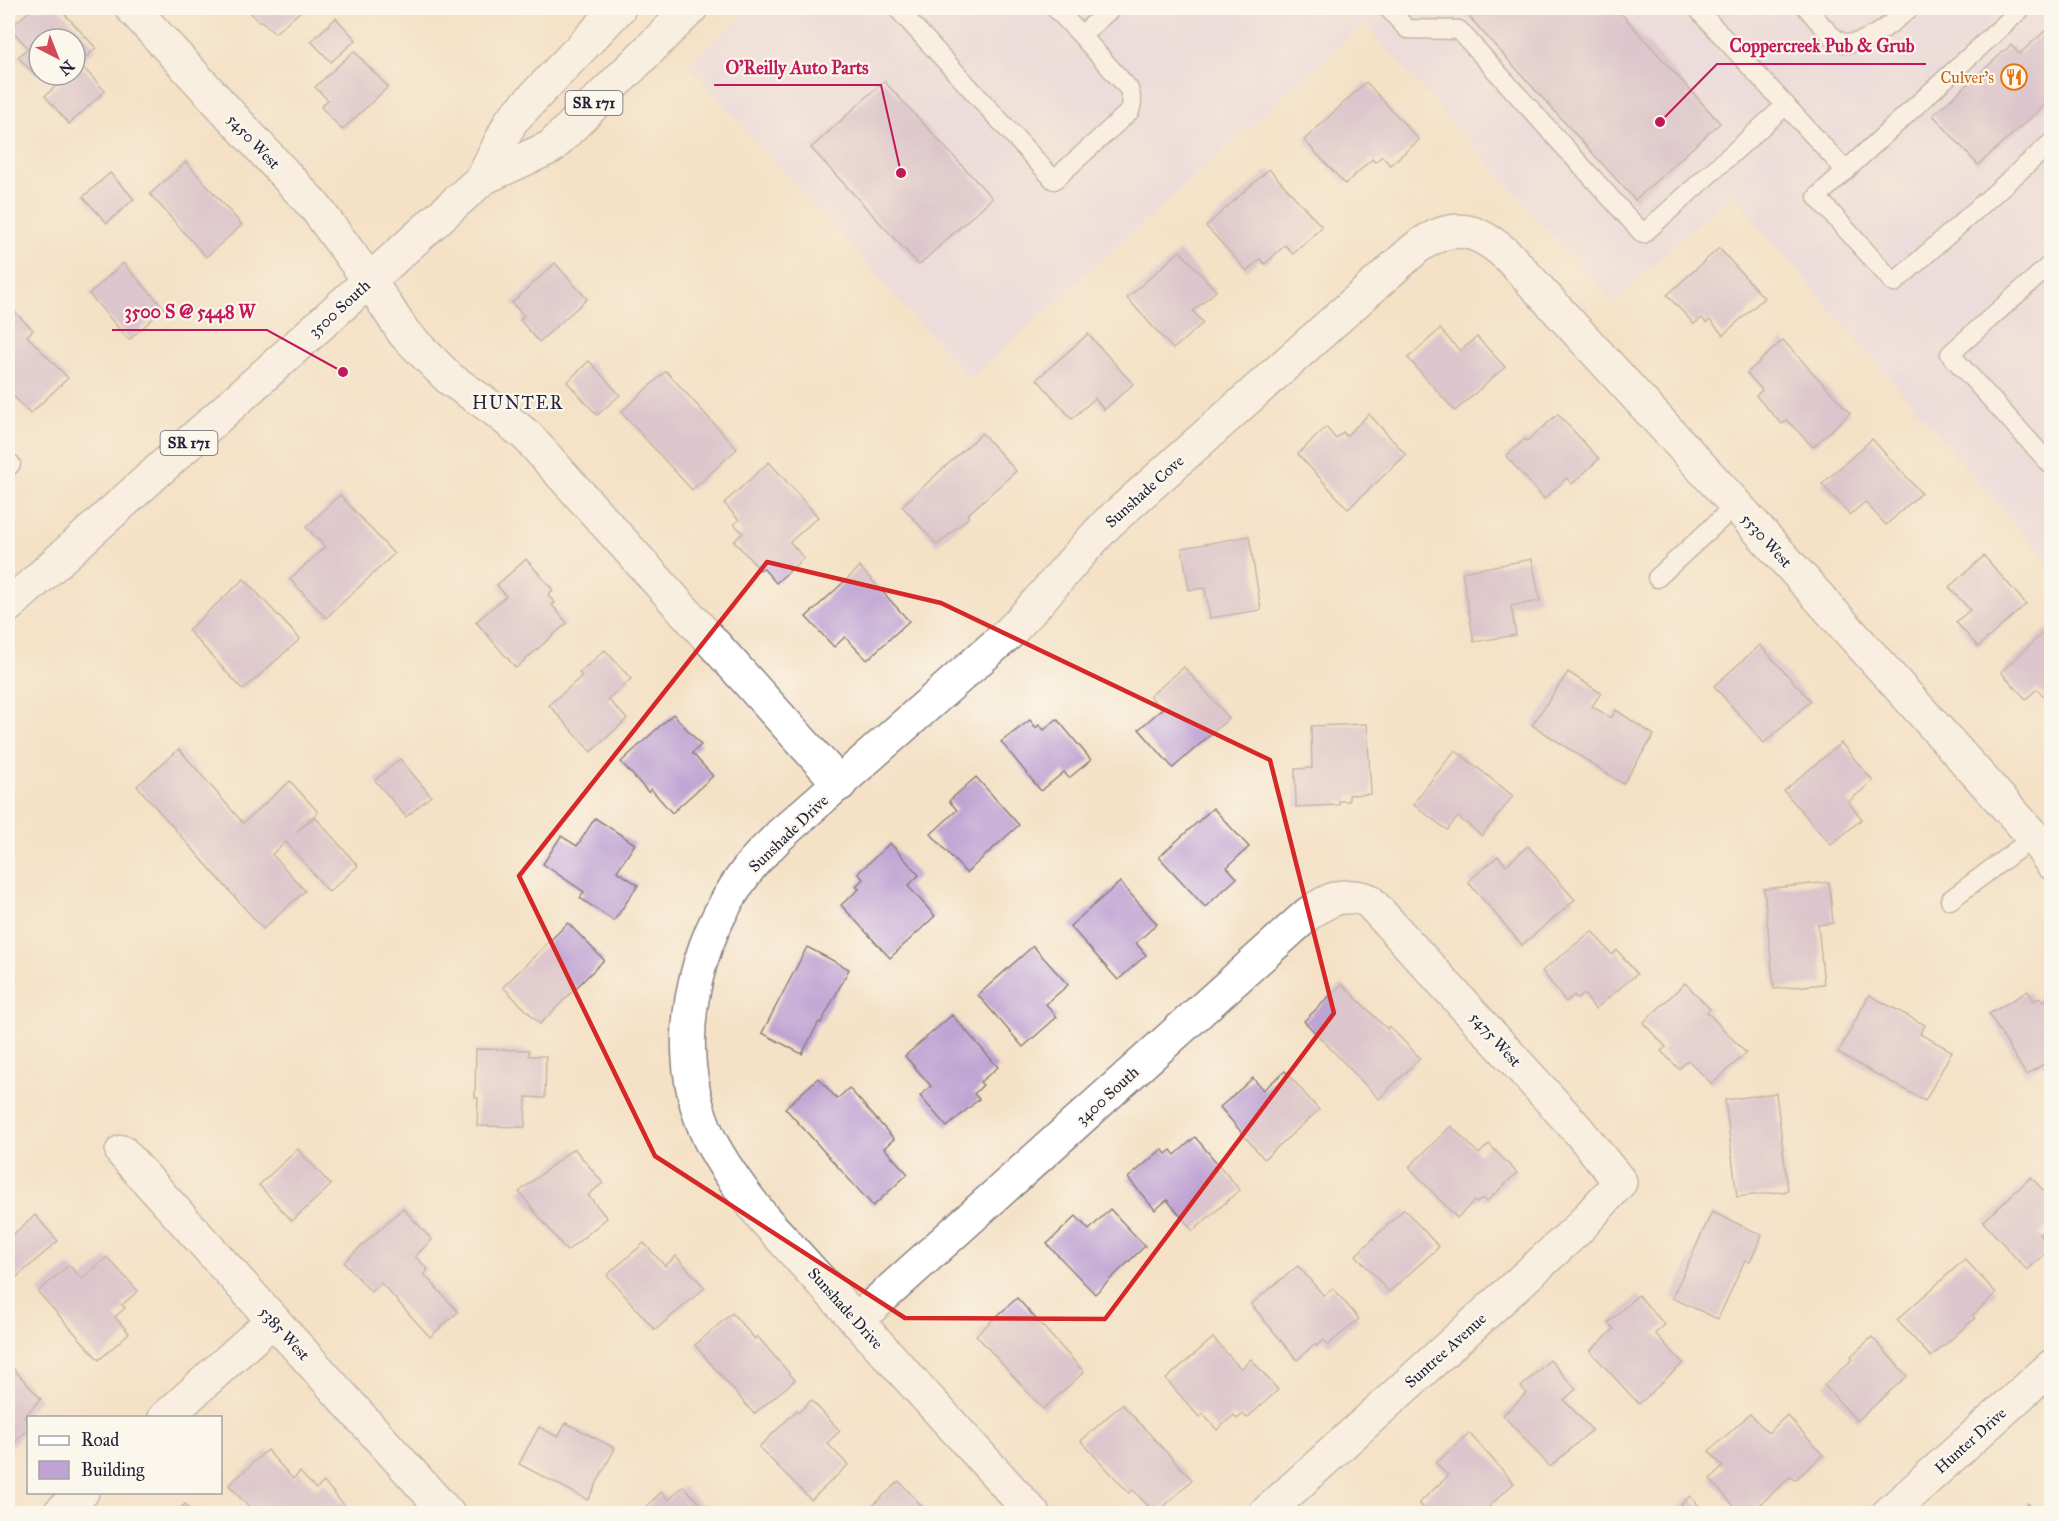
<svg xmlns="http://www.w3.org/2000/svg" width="2059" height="1521" font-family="'IM FELL Great Primer',serif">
	<rect width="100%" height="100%" fill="#fbf7ec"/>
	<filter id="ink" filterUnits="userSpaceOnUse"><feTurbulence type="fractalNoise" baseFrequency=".0167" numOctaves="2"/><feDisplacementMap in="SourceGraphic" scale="12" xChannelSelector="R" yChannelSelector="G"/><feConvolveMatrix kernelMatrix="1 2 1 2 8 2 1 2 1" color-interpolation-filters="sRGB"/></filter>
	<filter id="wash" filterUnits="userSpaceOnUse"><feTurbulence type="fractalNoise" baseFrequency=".008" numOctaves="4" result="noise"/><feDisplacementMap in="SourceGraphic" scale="24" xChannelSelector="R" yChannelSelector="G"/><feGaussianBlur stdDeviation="1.35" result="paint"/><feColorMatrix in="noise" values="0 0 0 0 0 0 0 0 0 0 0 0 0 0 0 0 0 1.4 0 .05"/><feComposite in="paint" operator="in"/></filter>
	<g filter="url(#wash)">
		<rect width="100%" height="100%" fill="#f4e1c6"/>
		<path fill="#e2d4f3" d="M751,8H2051V566L1731,193L1612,302L1364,23L970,379L688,65Z"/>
		<g id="blocks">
			<g fill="#bfa3d3">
				<path d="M33,8H59L96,48L75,67V39H39V71L35,75L18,57L28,48L10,28Z"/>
				<path d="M246,8H304L275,33L261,21L259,22Z"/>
				<path d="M1461,8H1616L1720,123L1635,200Z"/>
				<path d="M336,18L356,40L331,62L311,41Z"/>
				<path d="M2052,25V99L1978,165L1933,115L2011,45L2019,54Z"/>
				<path d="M354,51L388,87L342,130L321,107L328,100L315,87Z"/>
				<path d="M80,64L105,91L69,124L45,96L68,75H75V69Z"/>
				<path d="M884,81L992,198L919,265L811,148Z"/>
				<path d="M1366,82L1419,140L1390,165L1382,156L1375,162L1372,159L1345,184L1304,140Z"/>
				<path d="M186,162L242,225L206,257L150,194Z"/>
				<path d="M1269,169L1322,227L1293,254L1285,245L1265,264L1260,259L1247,271L1206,226Z"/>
				<path d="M110,173L134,199L107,223L83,197Z"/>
				<path d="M1719,248L1764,298L1723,335L1710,320L1706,323L1702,318L1694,324L1667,295Z"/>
				<path d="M1180,251L1216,291L1193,311L1203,323L1173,349L1127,298Z"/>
				<path d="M123,263L164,308L129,340L89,294Z"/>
				<path d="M555,263L587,299L539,342L520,320L524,316L512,303Z"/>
				<path d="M11,308L33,330L27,336L68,378L30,414L8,390V311Z"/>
				<path d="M1440,329L1460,351L1477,337L1505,367L1455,411L1408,358Z"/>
				<path d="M1088,334L1133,384L1104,410L1095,398L1072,419L1037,379Z"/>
				<path d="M1783,340L1850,413L1813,447L1787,420L1782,424L1756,396L1762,390L1747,373Z"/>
				<path d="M589,361L620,395L597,415L567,382Z"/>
				<path d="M666,371L737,449L692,490L621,412Z"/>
				<path d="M1369,414L1406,455L1348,509L1298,454L1326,427L1336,439L1343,432L1346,436Z"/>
				<path d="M1558,414L1599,459L1572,484L1567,478L1544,499L1506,456L1525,439L1527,441Z"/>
				<path d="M982,433L1016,471L967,515L969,517L937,545L902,506Z"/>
				<path d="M1872,439L1921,493L1886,525L1865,502L1850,515L1822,484Z"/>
				<path d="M769,462L818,517L790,542L804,558L776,583L763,568L760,570L734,541L743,533L734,524L739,520L724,503Z"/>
				<path d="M340,495L394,554L326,618L290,579L325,547L306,527Z"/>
				<path d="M1249,536L1261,610L1210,618L1205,588L1189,590L1182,548Z"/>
				<path d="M1984,556L2026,604L1978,647L1956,622L1970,610L1949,587Z"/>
				<path d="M526,559L553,590L548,595L555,603L552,605L567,623L516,668L476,622L506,596L497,585Z"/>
				<path d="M1532,559L1540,601L1511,606L1516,635L1474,642L1462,572Z"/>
				<path d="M860,567L909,621L867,660L845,637L834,647L806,617Z"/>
				<path d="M244,579L300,639L243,690L188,630Z"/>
				<path d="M2047,629L2052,634V704L2037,689L2026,699L2001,672Z"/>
				<path d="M1760,645L1811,701L1764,743L1714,686Z"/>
				<path d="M605,650L631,679L608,699L627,719L591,752L549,705L582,676L579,673Z"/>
				<path d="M1184,667L1229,718L1173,768L1139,729L1162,709L1150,696Z"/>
				<path d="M1568,672L1601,693L1592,706L1611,718L1616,710L1654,735L1623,784L1532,725Z"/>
				<path d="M673,714L701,745L692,753L713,776L672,813L651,789L648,792L621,762Z"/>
				<path d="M1057,719L1091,760L1069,778L1064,772L1041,791L1001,742L1030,720L1036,728L1039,725L1044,730Z"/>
				<path d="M1367,724L1371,794L1349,795V801H1339V805L1296,807L1295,769L1312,768L1311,726Z"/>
				<path d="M1841,743L1873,781L1848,802L1862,819L1831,845L1784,791Z"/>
				<path d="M179,749L243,823L290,781L318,812L296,832L315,817L358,866L329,892L286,842L272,854L305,891L263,929L137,786Z"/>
				<path d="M1455,750L1513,796L1482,836L1458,817L1447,830L1413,804Z"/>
				<path d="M400,759L431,796L406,817L375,780Z"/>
				<path d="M976,777L1019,825L966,873L931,834L957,810L949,801Z"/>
				<path d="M1213,808L1249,847L1227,867L1237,878L1205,907L1159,857Z"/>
				<path d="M595,818L635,844L617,871L638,885L614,921L580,898L584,892L543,864L561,836L577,846Z"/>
				<path d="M890,843L919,875L908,886L935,916L890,958L841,905L859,889L856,886L863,879L858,873Z"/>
				<path d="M1528,846L1575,900L1522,945L1468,882L1498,856L1506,865Z"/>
				<path d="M1120,882L1157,924L1136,943L1146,955L1118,980L1070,926Z"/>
				<path d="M1829,882L1833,923L1818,925L1824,984L1774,989L1764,889Z"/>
				<path d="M568,923L604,960L540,1024L503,987Z"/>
				<path d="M1592,931L1612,955L1617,950L1637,974L1595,1009L1584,994L1577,999L1574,995L1566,1002L1542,971Z"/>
				<path d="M1033,946L1068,985L1046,1004L1057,1017L1023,1047L978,995Z"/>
				<path d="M807,947L849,969L821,1023L819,1022L802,1054L762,1033Z"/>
				<path d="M1685,983L1710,1009L1707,1012L1746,1053L1712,1084L1688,1060L1679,1069L1661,1051L1666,1047L1643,1023Z"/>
				<path d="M1342,984L1387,1029L1389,1026L1420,1058L1379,1099L1304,1021Z"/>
				<path d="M2028,991L2034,1001L2041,997L2043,1001L2052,996V1059L2026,1075L1989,1014Z"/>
				<path d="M1869,995L1925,1025L1920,1034L1952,1051L1925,1101L1838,1053Z"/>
				<path d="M952,1015L998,1067L980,1082L983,1085L974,1094L979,1099L947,1127L920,1096L931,1086L905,1056Z"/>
				<path d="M476,1049L529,1050V1056H546L545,1098L526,1097L525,1127L477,1126L478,1098L475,1097Z"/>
				<path d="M1285,1071L1319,1110L1264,1159L1220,1107L1253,1078L1263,1090Z"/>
				<path d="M818,1078L837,1099L849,1088L894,1139L884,1148L908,1174L873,1206L785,1108Z"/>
				<path d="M1776,1093L1788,1191L1737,1197L1725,1100Z"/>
				<path d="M1451,1126L1479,1154L1489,1144L1517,1173L1486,1202L1483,1198L1476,1203L1474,1201L1457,1218L1409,1167Z"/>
				<path d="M1195,1137L1240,1190L1193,1231L1167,1200L1155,1210L1128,1178L1162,1149L1166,1154L1171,1150L1175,1155Z"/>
				<path d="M574,1148L603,1183L588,1195L607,1218L567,1251L519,1192Z"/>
				<path d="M298,1149L331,1185L292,1221L259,1185Z"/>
				<path d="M2031,1177L2052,1200V1224L2039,1234L2052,1248L2027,1270L1983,1222Z"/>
				<path d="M403,1208L432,1240L415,1256L428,1270L424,1274L458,1312L430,1337L381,1283L371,1292L344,1262Z"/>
				<path d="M1110,1209L1145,1246L1095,1294L1047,1244L1076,1216L1089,1230Z"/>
				<path d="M1404,1209L1439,1247L1389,1292L1356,1255Z"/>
				<path d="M1712,1212L1762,1235L1750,1262L1745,1260L1718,1319L1672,1298Z"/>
				<path d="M35,1215L58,1241L11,1282L8,1278V1239Z"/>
				<path d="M644,1243L665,1266L676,1256L705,1288L655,1330L607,1275Z"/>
				<path d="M107,1257L138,1291L122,1305L125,1308L115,1317L129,1333L99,1360L38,1292L69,1265L82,1279Z"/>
				<path d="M1965,1259L1996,1293L1972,1316L1975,1318L1931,1357L1897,1320Z"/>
				<path d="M1298,1266L1324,1296L1333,1288L1359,1319L1328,1345L1324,1340L1316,1346L1315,1344L1297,1360L1251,1304Z"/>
				<path d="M1638,1295L1665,1325L1655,1333L1683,1363L1639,1404L1590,1351L1614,1329L1608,1323Z"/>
				<path d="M1017,1298L1084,1372L1043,1409L976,1335Z"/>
				<path d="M732,1313L755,1339L757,1336L795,1380L754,1414L695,1345Z"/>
				<path d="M1872,1337L1907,1376L1857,1421L1824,1385L1853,1359L1851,1356Z"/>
				<path d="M1213,1338L1241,1369L1251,1359L1278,1390L1247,1418L1243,1414L1237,1419L1234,1415L1217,1430L1203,1414L1199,1417L1166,1379Z"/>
				<path d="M1550,1360L1576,1389L1564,1400L1592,1430L1550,1467L1503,1415L1527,1393L1521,1387Z"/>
				<path d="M8,1363L41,1399L24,1416L28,1421V1429L8,1449Z"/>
				<path d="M811,1400L840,1431L827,1443L848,1465L811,1500L759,1447L797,1410L799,1412Z"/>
				<path d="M1122,1404L1192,1480L1156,1514L1133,1490L1129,1493L1081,1441Z"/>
				<path d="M1750,1414L1768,1433L1787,1415L1823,1455L1795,1480L1790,1477L1750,1514H1741L1710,1479L1723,1467L1709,1451Z"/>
				<path d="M566,1423L615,1448L588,1500L519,1464L539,1427L558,1437Z"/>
				<path d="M1469,1433L1514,1483L1481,1514H1429L1419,1503L1448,1476L1436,1463Z"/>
				<path d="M267,1450L293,1479L300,1472L316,1489L324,1482L352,1514H255L229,1485Z"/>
				<path d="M899,1481L929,1514H864Z"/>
				<path d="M683,1486L710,1514H639L661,1492L669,1500Z"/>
				<path d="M1690,1496L1706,1514H1672Z"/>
				<path d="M2028,1503L2038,1514H2016Z"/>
				<path d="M185,1504L193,1514H173Z"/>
			</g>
		</g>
	</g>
	<g filter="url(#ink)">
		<use href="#blocks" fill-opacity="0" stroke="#8b8280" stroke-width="1.5"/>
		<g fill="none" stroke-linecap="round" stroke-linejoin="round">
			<g stroke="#8b8280" stroke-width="21">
				<g id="lane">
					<path d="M897,8L1054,180L1130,111L1132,102L1129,89L1081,35L1112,8"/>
					<path d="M1055,8L1081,35"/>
					<path d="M1388,8L1407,29L1459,30L1643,234L1786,105"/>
					<path d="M1807,8C1816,18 1825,31 1836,39C1856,55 1895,21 1910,8"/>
					<path d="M2022,8L1817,197L1894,283L2052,142"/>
					<path d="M1701,13L1846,171"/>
					<path d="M2052,263L1950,354L2052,466"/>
					<path d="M8,467L11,464"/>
					<path d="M1657,578L1736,505"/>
					<path d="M1950,900L2034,837"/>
				</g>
			</g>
			<g stroke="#8b8280" stroke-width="36">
				<g id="street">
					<path d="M132,8L316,208L369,280L404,333L450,379L495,410L527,436L840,784"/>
					<path d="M122,1152L448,1514"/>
					<path d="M857,1320L1308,914C1329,899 1342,892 1368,900L1578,1130L1620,1182L1577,1230L1265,1514"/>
					<path d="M165,1418L273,1320"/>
					<path d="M59,1514L82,1492"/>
					<path d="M1033,1514L764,1219C744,1194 725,1169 710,1140C668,1051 691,944 749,868C758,856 770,846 780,835L1008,634C1043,599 1073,559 1108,523L1416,248C1453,221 1478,228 1510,258L1736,505L2034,837L2052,863"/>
					<path d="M1888,1514L2052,1366"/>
				</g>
			</g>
			<g stroke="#8b8280" stroke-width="36">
				<g id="primary">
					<path d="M483,178L511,121L619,8"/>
					<path d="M8,606L483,178L551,147L691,8"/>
				</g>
			</g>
			<use href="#lane" stroke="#fff" stroke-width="18"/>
			<use href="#street" stroke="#fff" stroke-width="33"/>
			<use href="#primary" stroke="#fff" stroke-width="33"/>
		</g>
	</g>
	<path d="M0 0H2059V1521H0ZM767,562L941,603L1270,760L1334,1013L1105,1319L905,1318L655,1156L519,876Z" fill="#f4e1c6" fill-opacity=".55" fill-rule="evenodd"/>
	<path fill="none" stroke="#d62828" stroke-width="4.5" stroke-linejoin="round" d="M767,562L941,603L1270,760L1334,1013L1105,1319L905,1318L655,1156L519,876Z"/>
	<defs>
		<g id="restaurant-ring" transform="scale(1.35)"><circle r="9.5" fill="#fbf7ec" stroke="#e8710a" stroke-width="1.5"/><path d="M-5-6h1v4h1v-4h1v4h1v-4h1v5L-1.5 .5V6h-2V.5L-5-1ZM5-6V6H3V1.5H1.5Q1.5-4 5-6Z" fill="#e8710a"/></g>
	</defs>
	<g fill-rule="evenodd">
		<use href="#restaurant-ring" x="2014" y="77"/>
	</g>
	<g text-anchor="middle" stroke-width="4.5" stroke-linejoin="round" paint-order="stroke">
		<g fill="#fbf7ec" stroke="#636270" stroke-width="1.5">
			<rect x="565.5" y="91" width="57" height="24" rx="4.5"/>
			<rect x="160.5" y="431" width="57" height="24" rx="4.5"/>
		</g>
		<g font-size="15" font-weight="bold" fill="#22223b">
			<text x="594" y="108">SR 171</text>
			<text x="189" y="448">SR 171</text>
		</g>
		<g font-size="16" fill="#c56008" stroke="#fbf7ec" text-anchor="end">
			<text x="1994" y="83">Culver's</text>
		</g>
		<g font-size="16" fill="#22223b" stroke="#fbf7ec">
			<text transform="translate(254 141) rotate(47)" y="6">5450 West</text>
			<text transform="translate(339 308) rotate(-42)" y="6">3500 South</text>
			<text transform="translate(1144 491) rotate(-42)" y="6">Sunshade Cove</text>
			<text transform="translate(1767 540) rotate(48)" y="6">5530 West</text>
			<text transform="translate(788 833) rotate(-44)" y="6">Sunshade Drive</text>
			<text transform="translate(1496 1039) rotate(48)" y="6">5475 West</text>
			<text transform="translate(1107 1095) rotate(-42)" y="6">3400 South</text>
			<text transform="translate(846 1308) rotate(48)" y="6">Sunshade Drive</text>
			<text transform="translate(285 1333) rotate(48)" y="6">5385 West</text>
			<text transform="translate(1445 1350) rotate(-42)" y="6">Suntree Avenue</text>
			<text transform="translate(1970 1440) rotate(-42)" y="6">Hunter Drive</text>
		</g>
		<g font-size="18" letter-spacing="1.5" fill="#22223b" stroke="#fbf7ec">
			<text x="518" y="409">HUNTER</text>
		</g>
	</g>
	<path fill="none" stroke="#c2185b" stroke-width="2" d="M1660 122L1717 64H1926M901 173L881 85H714M343 372L267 330H112"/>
	<g fill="#c2185b" stroke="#fbf7ec" stroke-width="2">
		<circle cx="1660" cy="122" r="6"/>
		<circle cx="901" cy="173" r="6"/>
		<circle cx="343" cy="372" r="6"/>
	</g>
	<g font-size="18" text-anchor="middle" font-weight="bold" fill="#c2185b" stroke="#fbf7ec" stroke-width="4.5" stroke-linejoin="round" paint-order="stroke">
		<text x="1822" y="52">Coppercreek Pub &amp; Grub</text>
		<text x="797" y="74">O'Reilly Auto Parts</text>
		<text x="190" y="318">3500 S @ 5448 W</text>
	</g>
	<rect width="2059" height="1521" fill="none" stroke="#fbf7ec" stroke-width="30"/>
	<rect x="27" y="1416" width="195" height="78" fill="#fbf7ec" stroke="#a4a2a5" stroke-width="1.5"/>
	<rect x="39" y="1436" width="30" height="9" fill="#ffffff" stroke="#a4a2a5" stroke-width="1.5"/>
	<text x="81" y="1446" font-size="18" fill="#22223b">Road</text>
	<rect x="39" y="1461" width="30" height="18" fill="#bfa3d3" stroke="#a4a2a5" stroke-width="1.5"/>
	<text x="81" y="1476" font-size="18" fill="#22223b">Building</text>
	<g transform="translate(57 57) rotate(138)"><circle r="28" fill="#fbf7ec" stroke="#a4a2a5" stroke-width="1.5"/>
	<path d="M0-4.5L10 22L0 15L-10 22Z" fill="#d1495b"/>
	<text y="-9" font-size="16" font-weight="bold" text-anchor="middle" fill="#22223b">N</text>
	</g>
</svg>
